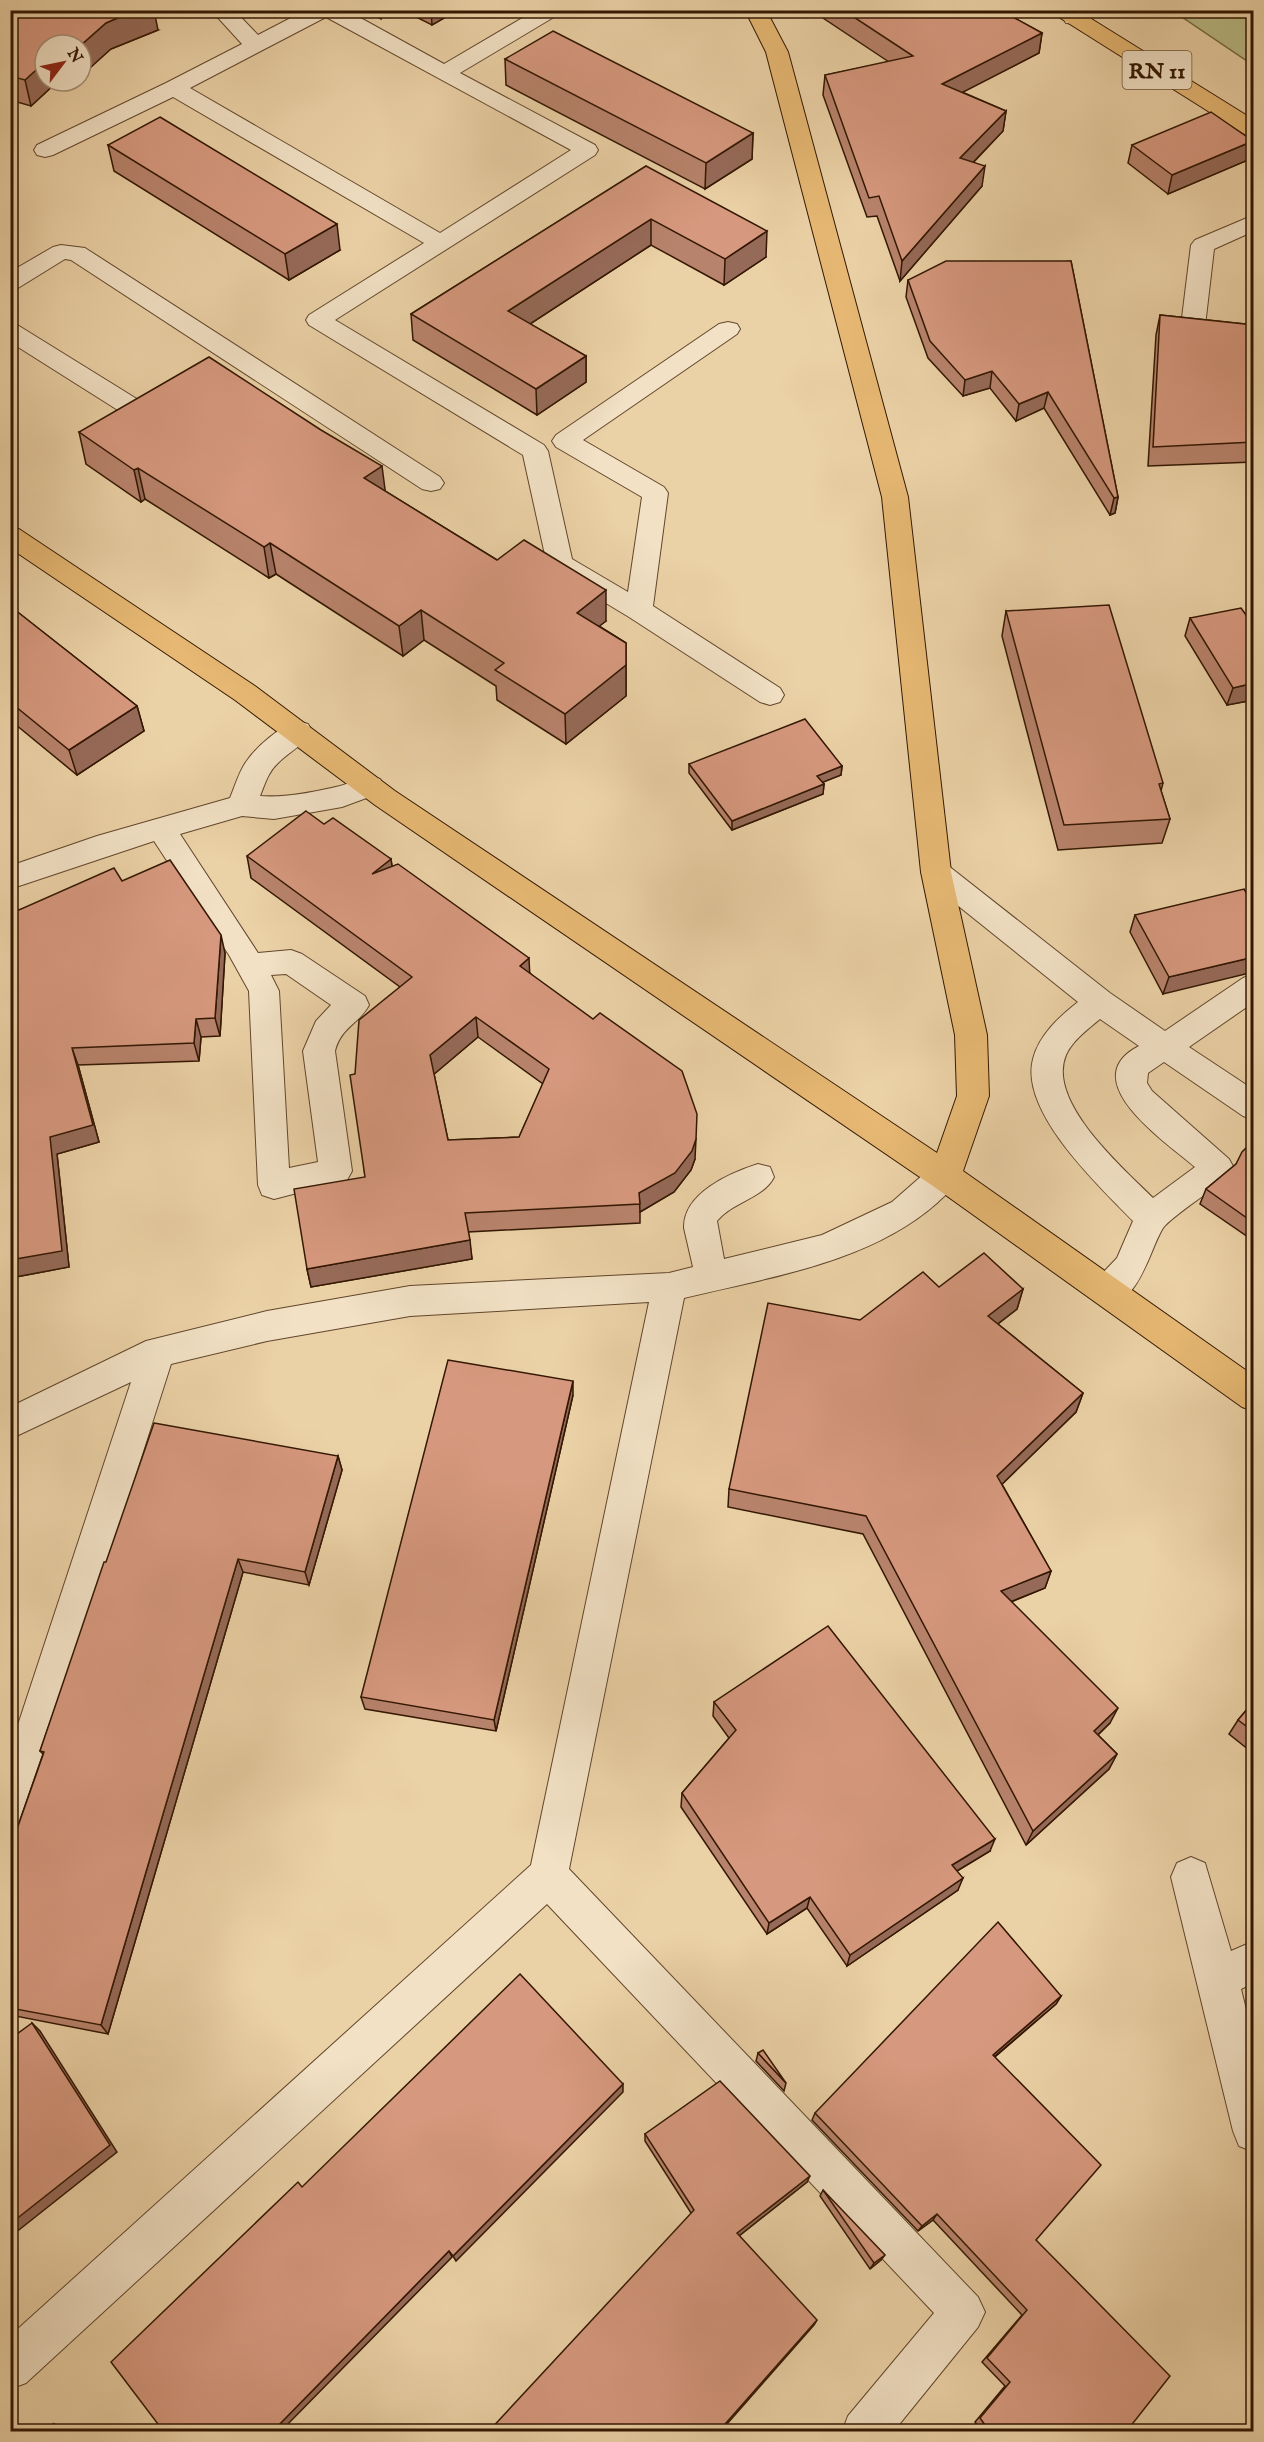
<svg xmlns="http://www.w3.org/2000/svg" width="1264" height="2442" font-family="'IM FELL English',serif">
	<rect width="100%" height="100%" fill="#ebd1a6"/>
	<filter id="stains"><feTurbulence type="fractalNoise" baseFrequency=".00333" numOctaves="4"/><feColorMatrix values="0 0 0 0 .2 0 0 0 0 .09 0 0 0 0 .02 0 0 0 .5 -.17"/></filter>
	<radialGradient id="worn" r=".72"><stop offset=".6" stop-color="#630" stop-opacity="0"/><stop offset="1" stop-color="#630" stop-opacity=".3"/></radialGradient>
	<path fill="#babb85" stroke="#766944" stroke-width="1.5" d="M1173,11H1253V65Z"/>
	<g fill="none" stroke-linecap="round" stroke-linejoin="round">
		<g stroke="#61462b" stroke-width="2">
			<g id="minor">
				<path d="M211,10H234L258,35L306,10H346L444,64L536,10H562L559,14L460,73L595,145L598,150L595,155L335,320L544,445L548,451L572,559L628,592L642,497L556,447L552,441L556,435L719,324L728,322L737,324L740,329L737,334L583,440L664,487L668,493L653,606L780,688L784,695L780,702L770,705L760,702L629,617L551,570L547,564L523,455L309,325L306,320L309,315L424,243L173,97L53,155L45,157L37,155L34,150L37,145L166,83L242,44ZM326,17L571,150L440,233L190,88Z"/>
				<path d="M1073,10H1101C1094,20 1078,25 1066,23L1063,18Z"/>
				<path d="M1254,215V231L1214,249L1205,326L1202,331L1193,333L1184,331L1181,326L1191,245L1195,240Z"/>
				<path d="M61,245L85,248L440,477L444,483L440,489L431,491L422,489L71,260L65,259L18,288L10,290V272L53,247Z"/>
				<path d="M10,324L19,326L145,404L167,395L176,397L180,403C171,417 147,423 132,419L10,342Z"/>
				<path d="M298,721L308,724L312,731C304,745 289,752 278,763C268,772 265,784 260,796C285,798 315,792 340,786C354,782 365,774 380,779L384,786L380,793L342,807L274,819L242,816L180,834L258,953L291,950L302,954L365,996L369,1005C359,1024 341,1027 335,1051L352,1171L347,1180L274,1199L262,1195L258,1185L249,991L229,955L154,841L10,889V866L97,836L230,798C235,786 239,772 246,762C257,746 279,727 298,721ZM286,974L331,1005L316,1021L303,1051L318,1162L289,1168L279,991L271,975Z"/>
				<path d="M936,861L946,864L1110,993L1165,1031L1243,978L1254,974V1002L1189,1047L1254,1090V1120L1243,1116L1164,1062L1148,1073L1147,1083L1152,1091L1229,1159L1234,1168L1229,1177C1216,1187 1170,1218 1163,1228C1148,1252 1137,1316 1095,1301L1090,1291L1095,1281L1117,1258L1133,1221C1100,1187 1019,1112 1033,1059C1039,1035 1059,1017 1078,1002L926,880L921,872L926,864ZM1100,1019L1139,1046C1073,1080 1166,1142 1195,1167L1153,1198C1124,1169 1046,1102 1066,1055C1072,1041 1088,1029 1100,1019Z"/>
				<path d="M945,1163L957,1166L961,1176C955,1188 946,1194 937,1203C869,1263 769,1277 684,1298L569,1869L978,2297L985,2312L978,2327L893,2432H842L848,2416L934,2313L547,1904L26,2383L10,2389V2336L531,1865L649,1302L410,1316L267,1341L171,1364L29,1809L24,1822L10,1828V1749L131,1382L10,1439V1407L146,1341L267,1311L410,1286L669,1273L693,1267L684,1228C683,1193 730,1173 758,1164L770,1167L774,1177C764,1198 732,1202 717,1221L724,1259L822,1235L892,1202L933,1166Z"/>
				<path d="M1191,1857L1205,1863L1231,1951L1254,1941V1983L1241,1989L1254,2042V2152L1239,2146L1233,2131L1171,1877L1177,1863Z"/>
			</g>
		</g>
		<g stroke="#331702" stroke-width="2">
			<g id="major">
				<path d="M745,10H766L788,52L908,497L951,872L987,1035L989,1096L963,1171L1254,1376V1411L1242,1407L933,1186L375,805L235,700L10,548V526L19,529L255,686L395,791L937,1153L957,1096L955,1035L921,872L882,497L766,52Z"/>
				<path d="M1051,10H1077L1254,120V137L1246,135L1054,14Z"/>
			</g>
		</g>
		<use href="#minor" fill="#f2e1c5" fill-rule="evenodd"/>
		<use href="#major" fill="#e6b873" fill-rule="evenodd"/>
	</g>
	<g fill="#b8836c" stroke="#331702" stroke-width="1.5" fill-rule="evenodd">
		<path d="M10,10L158,30L111,49L81,45H45V81H58L31,106L10,100Z"/>
		<path d="M364,10H380L381,19Z"/>
		<path d="M406,10H458L432,25L406,12Z"/>
		<path d="M811,10H1000L1042,33L1039,53L962,92L1006,111L1003,131L973,163L982,186L900,281L877,216L867,217L823,95L825,75L889,62Z"/>
		<path d="M505,59L753,133L752,159L705,189L506,85Z"/>
		<path d="M108,145L340,250L289,280L114,171Z"/>
		<path d="M1132,145L1248,160L1168,194L1128,163Z"/>
		<path d="M646,166L766,257L724,285L651,245L530,324L586,356V382L537,415L413,340L411,314Z"/>
		<path d="M1071,261L1118,497L1115,513L1110,515L1044,408L1016,421L990,388L963,396L928,358L906,297L908,280Z"/>
		<path d="M1160,315L1254,325V462L1148,466L1156,335Z"/>
		<path d="M79,432L385,491L497,560L606,621L599,626L626,643V696L566,744L497,700L496,686L424,640L403,656L276,574L269,578L145,499L141,502L86,464Z"/>
		<path d="M10,606L137,706L144,731L77,775L10,720Z"/>
		<path d="M1006,611L1163,783L1161,791L1170,819L1162,843L1058,850L1002,636Z"/>
		<path d="M1190,618L1254,626V700L1227,705L1185,636Z"/>
		<path d="M689,764L842,766L841,775L822,782L824,784L823,794L732,830L689,773Z"/>
		<path d="M324,824L391,859L392,867L530,973L695,1159L691,1170L674,1192L640,1212V1223L468,1232L472,1259L311,1287L307,1269L365,1177L355,1074L400,987L251,878L247,856ZM478,1037L543,1084L519,1137L448,1140L434,1074Z"/>
		<path d="M122,881L225,953L220,1036L201,1037L199,1061L78,1065L99,1142L57,1154L69,1267L10,1278V907L19,910Z"/>
		<path d="M1254,906L1163,994L1130,932L1135,915Z"/>
		<path d="M1254,1140V1241L1200,1204L1206,1189L1236,1164Z"/>
		<path d="M939,1287L1023,1289L1017,1309L998,1324L1083,1393L1076,1412L1002,1484L1051,1571L1045,1588L1011,1602L1110,1723L1098,1735L1117,1754L1109,1769L1026,1845L863,1534L728,1507L729,1489L860,1320Z"/>
		<path d="M573,1395L496,1731L365,1709L361,1697Z"/>
		<path d="M338,1456L342,1470L309,1585L243,1572L108,2034L10,2015V1849L43,1754L40,1751L106,1562Z"/>
		<path d="M1254,1701V1754L1229,1734L1238,1720Z"/>
		<path d="M714,1702L990,1851L957,1871L958,1890L847,1966L807,1908L767,1934L681,1807L682,1793L729,1738L713,1716Z"/>
		<path d="M1061,1996L1056,2004L995,2057L1036,2240L1126,2432H982L975,2422L1005,2386L982,2362L1022,2315L933,2220L918,2231L812,2120L815,2113Z"/>
		<path d="M758,2053L786,2083L784,2091L756,2061Z"/>
		<path d="M645,2134L807,2182L739,2236L814,2325L691,2213L645,2141Z"/>
		<path d="M823,2190L881,2260L870,2269L820,2196Z"/>
	</g>
	<g fill="#966a58" stroke="#331702" stroke-width="1.5">
		<path d="M136,10H154L158,30L111,49L81,76V45L106,23Z"/>
		<path d="M431,10H458L432,25Z"/>
		<path d="M1042,33L1039,53L940,104L942,84Z"/>
		<path d="M45,62V81H58L31,106L25,80Z"/>
		<path d="M1006,111L1003,131L958,178L960,158Z"/>
		<path d="M753,133L752,159L705,189L706,163Z"/>
		<path d="M1253,141L1248,160L1168,194L1172,175Z"/>
		<path d="M985,166L982,186L900,281L902,261Z"/>
		<path d="M651,219V245L510,337L508,311Z"/>
		<path d="M337,224L340,250L289,280L285,254Z"/>
		<path d="M767,231L766,257L724,285L725,259Z"/>
		<path d="M586,356V382L537,415L536,389Z"/>
		<path d="M992,371L990,388L963,396L965,380Z"/>
		<path d="M1048,392L1044,408L1016,421L1019,404Z"/>
		<path d="M382,466L386,497L364,478Z"/>
		<path d="M138,468L145,499L141,502L134,470Z"/>
		<path d="M1118,497L1115,513L1110,515L1114,498Z"/>
		<path d="M270,543L276,574L269,578L264,547Z"/>
		<path d="M606,590V621L578,643L577,613Z"/>
		<path d="M421,610L424,640L403,656L399,626Z"/>
		<path d="M626,665V696L566,744L565,714Z"/>
		<path d="M1254,683V700L1227,705L1233,688Z"/>
		<path d="M137,706L144,731L77,775L69,750Z"/>
		<path d="M842,766L841,775L816,785L817,776Z"/>
		<path d="M824,784L823,794L732,830V821Z"/>
		<path d="M391,859L394,880L372,874Z"/>
		<path d="M221,935L225,953L220,1036L215,1018Z"/>
		<path d="M1254,957V972L1163,994L1169,977Z"/>
		<path d="M529,958L530,979L520,966Z"/>
		<path d="M476,1017L478,1037L433,1075L430,1055Z"/>
		<path d="M196,1019L201,1037L199,1061L194,1043Z"/>
		<path d="M72,1048L78,1065L99,1142L57,1154L69,1267L10,1278V1260L50,1137Z"/>
		<path d="M696,1139L695,1159L691,1170L674,1192L640,1212L639,1193Z"/>
		<path d="M470,1240L472,1259L311,1287L307,1269Z"/>
		<path d="M1023,1289L1017,1309L983,1335L988,1316Z"/>
		<path d="M573,1381V1395L496,1731L494,1720Z"/>
		<path d="M1083,1393L1076,1412L992,1494L997,1476Z"/>
		<path d="M338,1456L342,1470L309,1585L305,1572Z"/>
		<path d="M238,1559L243,1572L108,2034L101,2025Z"/>
		<path d="M1051,1571L1045,1588L995,1608L1001,1591Z"/>
		<path d="M1118,1708L1110,1723L1086,1746L1094,1731Z"/>
		<path d="M1117,1754L1109,1769L1026,1845L1033,1831Z"/>
		<path d="M995,1839L990,1851L947,1877L952,1865Z"/>
		<path d="M963,1878L958,1890L847,1966L850,1955Z"/>
		<path d="M810,1897L807,1908L767,1934L769,1923Z"/>
		<path d="M1061,1996L1056,2004L988,2062L993,2055Z"/>
		<path d="M32,2023L40,2031L117,2152L10,2237V2224Z"/>
		<path d="M623,2084V2092L456,2261L453,2256Z"/>
		<path d="M810,2176L807,2182L735,2239L737,2233Z"/>
		<path d="M937,2214L933,2220L918,2231L922,2226Z"/>
		<path d="M449,2251L452,2257L280,2432H272Z"/>
		<path d="M885,2255L881,2260L870,2269L874,2263Z"/>
		<path d="M817,2320L814,2325L720,2432H718Z"/>
		<path d="M54,2424L62,2427L65,2432H59Z"/>
	</g>
	<g fill="#d6987e" stroke="#331702" stroke-width="1.5" fill-rule="evenodd">
		<path d="M10,10H136L106,23L81,45H45V62L25,80L10,76Z"/>
		<path d="M843,10H1000L1042,33L942,84L1006,111L960,158L985,166L902,261L879,196L869,198L825,75L913,56Z"/>
		<path d="M553,31L753,133L706,163L505,59Z"/>
		<path d="M1211,112L1253,141L1172,175L1132,145Z"/>
		<path d="M160,117L337,224L285,254L108,145Z"/>
		<path d="M646,166L767,231L725,259L651,219L508,311L586,356L536,389L411,314Z"/>
		<path d="M946,261H1071L1118,497L1114,498L1048,392L1019,404L992,371L965,380L930,341L908,280Z"/>
		<path d="M1160,315L1254,325V442L1153,447Z"/>
		<path d="M209,357L321,430L382,466L364,478L497,560L524,540L606,590L577,613L626,643V665L565,714L495,670L504,663L421,610L399,626L270,543L264,547L138,468L134,470L79,432Z"/>
		<path d="M1109,605L1163,783L1159,784L1170,819L1064,825L1006,611Z"/>
		<path d="M10,606L137,706L69,750L10,702Z"/>
		<path d="M1241,608L1254,626V683L1233,688L1190,618Z"/>
		<path d="M805,719L842,766L817,776L824,784L732,821L689,764Z"/>
		<path d="M306,811L324,824L333,818L391,859L372,874L398,864L529,958L520,966L593,1019L600,1013L682,1071L697,1114L696,1139L692,1151L675,1173L639,1193L640,1204L465,1213L470,1240L307,1269L294,1189L365,1177L350,1075L355,1074L359,1020L412,977L247,856ZM476,1017L549,1069L519,1137L448,1140L430,1055Z"/>
		<path d="M170,860L221,935L215,1018L196,1019L194,1043L72,1048L93,1125L50,1137L62,1251L10,1260V907L19,910L114,868L122,881Z"/>
		<path d="M1244,889L1254,906V957L1169,977L1135,915Z"/>
		<path d="M1254,1140V1223L1206,1189L1236,1164L1242,1152Z"/>
		<path d="M984,1253L1023,1289L988,1316L1083,1393L997,1476L1051,1571L1001,1591L1118,1708L1094,1731L1117,1754L1033,1831L866,1516L729,1489L768,1303L860,1320L923,1272L939,1287Z"/>
		<path d="M448,1360L573,1381L494,1720L361,1697Z"/>
		<path d="M154,1423L338,1456L305,1572L238,1559L101,2025L10,2008V1849L44,1752L40,1751L104,1562H106Z"/>
		<path d="M828,1626L995,1839L952,1865L963,1878L850,1955L810,1897L769,1923L682,1793L736,1730L714,1702Z"/>
		<path d="M1254,1701V1732L1238,1720Z"/>
		<path d="M998,1922L1061,1996L993,2055L1101,2165L1036,2240L1170,2376L1126,2432H990L980,2418L1010,2382L987,2358L1027,2310L937,2214L922,2226L815,2113Z"/>
		<path d="M520,1974L623,2084L453,2256L449,2251L272,2432H164L111,2362L298,2182L302,2187Z"/>
		<path d="M32,2023L110,2145L10,2224V2039Z"/>
		<path d="M763,2050L786,2083L758,2053Z"/>
		<path d="M720,2081L810,2176L737,2233L817,2320L718,2432H488L694,2210L645,2134Z"/>
		<path d="M823,2190L885,2255L874,2263Z"/>
		<path d="M54,2424L59,2432H46Z"/>
	</g>
	<g text-anchor="middle" stroke-width="5" stroke-linejoin="round" paint-order="stroke">
		<rect fill="#f2e1c5" stroke="#6c543c" stroke-width="1.5" x="1122.5" y="51" width="69" height="38" rx="4.5"/>
		<g font-size="22" font-weight="bold" fill="#331702">
			<text x="1157" y="78">RN 11</text>
		</g>
	</g>
	<rect width="1264" height="2442" fill="none" stroke="#ebd1a6" stroke-width="36"/>
	<rect x="12" y="12" width="1240" height="2418" fill="none" stroke="#331702" stroke-width="3"/>
	<rect x="18" y="18" width="1228" height="2406" fill="none" stroke="#331702" stroke-width="1.5"/>
	<g transform="translate(63 63) rotate(58)"><circle r="28" fill="#f2e1c5" stroke="#a69077" stroke-width="1.5"/>
	<path d="M0-4.5L10 22L0 15L-10 22Z" fill="#8f2418"/>
	<text y="-9" font-size="16" font-weight="bold" text-anchor="middle" fill="#331702">N</text>
	</g>
	<rect width="100%" height="100%" filter="url(#stains)"/>
	<rect width="100%" height="100%" fill="url(#worn)"/>
</svg>
